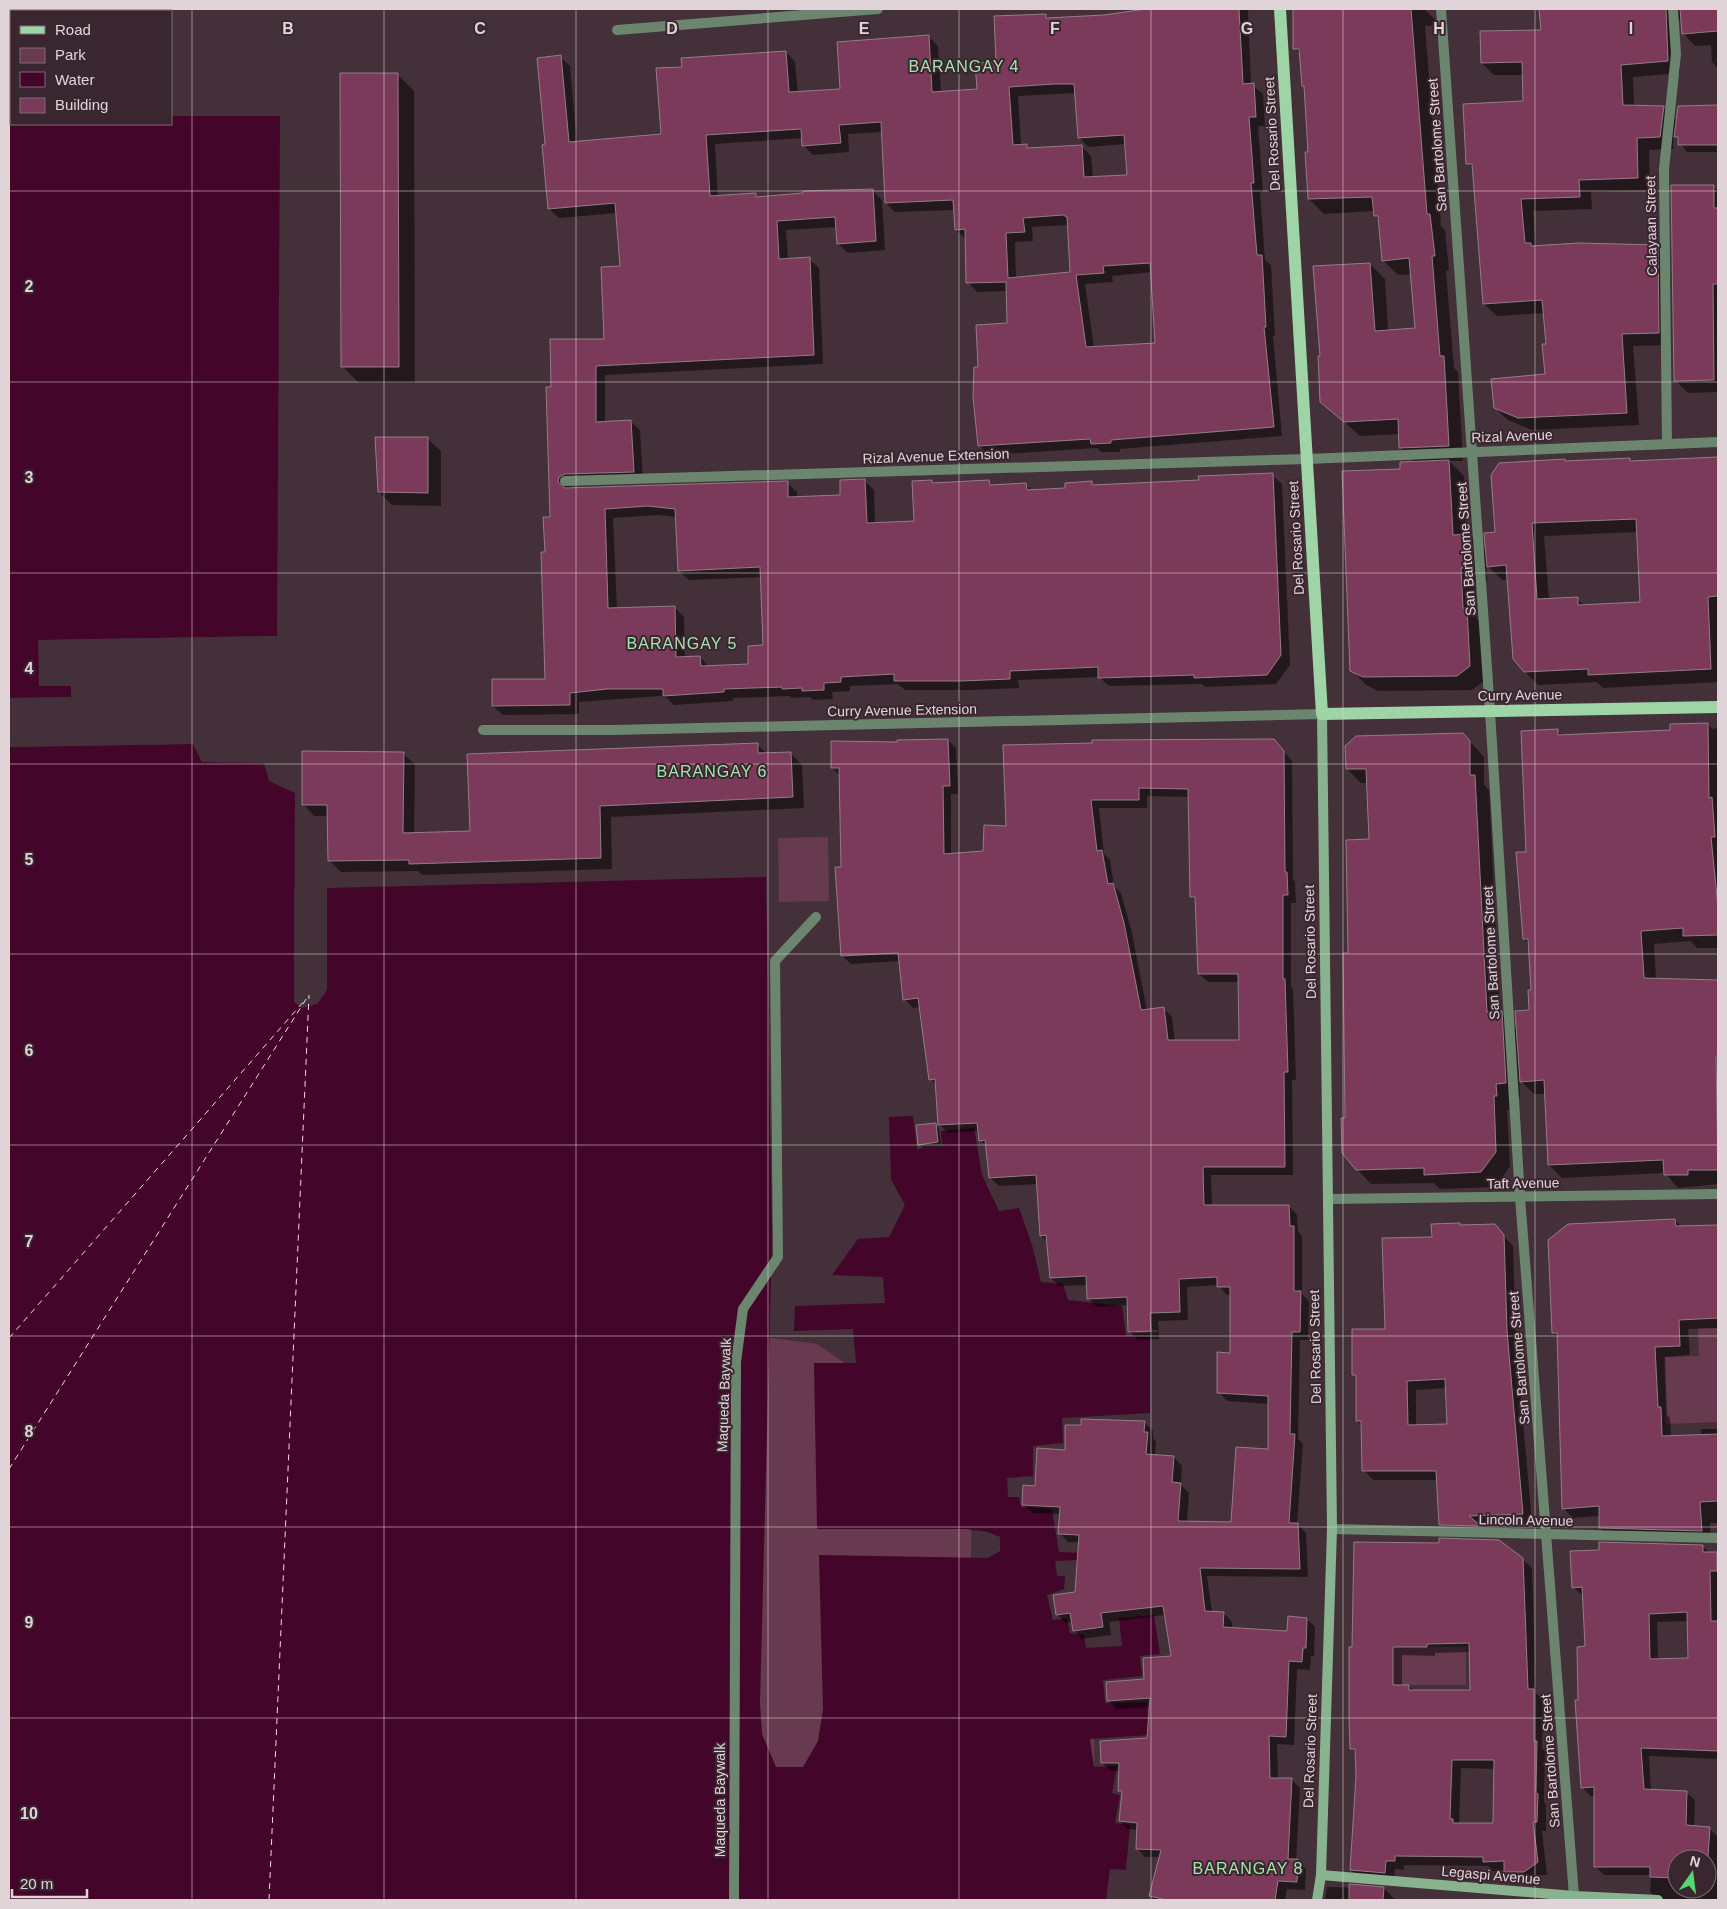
<svg xmlns="http://www.w3.org/2000/svg" width="1727" height="1909" font-family="Helvetica,sans-serif">
	<rect width="100%" height="100%" fill="#433038"/>
	<g fill="#683a4f">
		<path d="M828,837L829,901L779,902L778,838Z"/>
		<path d="M1698,1328H1718V1422L1666,1424L1664,1357L1699,1356Z"/>
		<path d="M751,1335L817,1344L927,1419L972,1457L970,1680L1094,1674L1095,1900H746Z"/>
		<rect x="1393" y="1647" width="73" height="38"/>
	</g>
	<g fill="#430529">
		<path d="M9,59H11V124H171V116H280L277,636L39,640V685L71,686V697L9,698Z"/>
		<path d="M193,744L202,762L264,763L269,781L295,793L294,1002L302,1007L317,1004L327,990V888L766,877L772,1236L760,1703L762,1734L776,1767H803L818,1741L823,1709L819,1555L988,1558L1000,1551V1537L988,1532L966,1529H817L814,1363H856L853,1329L794,1331L795,1306L885,1303L883,1277L832,1275L858,1239L889,1237L905,1205L891,1179L889,1117L913,1116L917,1149L942,1146L941,1131L974,1128L982,1175L999,1211L1019,1208L1032,1245L1041,1282L1063,1284L1068,1300L1122,1306L1126,1336L1150,1337V1413L1062,1418L1063,1443L1033,1446V1476L1007,1478L1008,1497H1019L1021,1507L1052,1509L1059,1552L1099,1554L1100,1559L1055,1561L1057,1576H1065L1064,1589L1047,1595L1053,1620L1067,1618L1070,1633L1084,1635L1086,1648L1122,1646L1119,1618L1154,1615L1160,1654L1140,1656L1142,1676L1103,1680L1105,1703L1147,1702L1149,1735L1090,1739L1094,1767L1117,1766L1112,1793L1120,1795L1115,1823L1130,1825L1126,1870L1110,1869L1106,1899L1113,1900H9V747Z"/>
	</g>
	<g fill="#433038">
		<path d="M171,113H280L279,116H171Z"/>
		<path d="M277,636V639L41,643L42,683L72,684L74,698L9,701V698L71,697V686H39L38,640Z"/>
		<path d="M193,741L204,759L264,760L267,763L202,762L193,744L9,747V744Z"/>
		<path d="M294,888H297L296,1001L302,1005L316,1002L325,989L324,888H327V990L317,1004L302,1008L294,1002Z"/>
	</g>
	<g fill="#0007" fill-rule="evenodd">
		<path d="M1147,9H1246L1248,11L1251,84L1263,94L1265,126H1258L1263,192H1260L1265,260L1271,265L1275,336H1273L1282,436L1120,449V452H1101L1097,448L989,455L979,445L980,369L1008,325L1007,291L977,292L968,282L965,239L956,230L954,210L895,212L886,203L882,132L848,134L849,152L813,155L803,145V138L715,144L718,197L756,194L759,198L872,190L882,200L885,250L848,253L838,244L837,227L786,230L788,259H809L819,268L823,364L605,375V422L630,421L640,430L643,481L575,483L568,489L787,483L797,492V498L842,497L864,480L874,490L875,524L916,522L932,481L935,484L989,482L993,486L1026,485L1032,491L1067,490L1091,483L1095,486L1200,481L1272,475L1282,484L1290,665L1276,684L1205,687L1202,684L1109,686L1099,677L1018,680L1019,688L971,690H905L898,684L850,686V691L832,692L833,699L813,700L810,697L792,698L790,696L733,698V701L674,705L667,698L660,696L579,702V714L503,715L493,706L547,680L546,553L551,518L553,388L605,340L621,267L617,213L559,218L549,209L546,146L560,57L570,66L577,143L663,135L683,68L786,52L795,62L798,93L841,90L929,37L938,46L941,92L979,90L997,63L1046,15L1050,20L1104,16L1147,11ZM1076,93L1079,137L1088,147L1126,144L1128,176L1093,178L1091,156L1082,147L1031,150L1027,145L1021,146L1018,96ZM1068,225L1072,273L1016,278L1015,242L1033,241L1032,227ZM1152,272L1157,344L1094,348L1085,284L1113,282L1112,276ZM658,515L676,517L679,571L689,580L762,577L765,646L750,665L709,667L700,657L685,658L684,617L674,607L617,609L613,518Z"/>
		<path d="M1294,9H1424L1441,25L1425,26L1441,226L1445,230L1449,270L1446,271L1454,368L1458,372L1463,461H1449L1464,476L1466,535H1470L1487,552L1496,534L1629,460L1632,462L1718,459V682L1603,688L1597,682L1538,685L1524,671L1508,579L1502,580L1486,564L1487,582L1475,583L1477,619L1481,623L1484,681L1472,690L1378,691L1366,685L1352,670L1402,470L1415,463L1401,448L1400,434L1360,436L1321,401V357L1370,264L1385,279L1388,331L1416,329L1412,274L1398,275L1383,260L1380,220L1375,216V211L1324,214L1309,199L1310,153L1305,88L1303,86L1301,55L1295,48ZM1638,532L1641,604L1585,606L1577,599L1549,600L1544,536Z"/>
		<path d="M1540,9H1718V68L1712,62L1711,45L1695,46L1683,33L1682,18L1678,22L1680,73L1633,77L1634,107H1663L1677,121L1679,107H1718V152H1687L1674,135L1673,149L1649,150L1650,190L1591,192L1592,209L1533,211L1536,247L1657,246L1670,259L1671,345L1633,346L1639,425L1532,430L1508,420L1495,408L1546,375L1547,345L1545,313L1497,316L1484,304L1474,169L1468,163L1525,102L1523,75H1494L1482,63L1542,31Z"/>
		<path d="M398,75L414,91L415,383H359L342,366Z"/>
		<path d="M1713,186L1718,191V392L1688,393L1675,380Z"/>
		<path d="M376,438H427L441,451V506L392,505L379,492Z"/>
		<path d="M1708,724L1712,729L1718,728V948H1697L1691,941L1654,944L1656,980L1718,982V1184L1678,1188L1665,1173L1562,1178L1549,1165L1546,1094H1534L1519,1079L1520,1097L1510,1098L1511,1110H1507L1510,1166L1496,1187L1440,1189L1434,1183L1371,1184L1357,1169L1347,1119L1349,954L1370,841L1368,783H1361L1347,769L1463,734L1484,757V785L1489,790L1500,1013L1518,1029L1530,1011L1532,991L1529,944L1524,939L1527,853L1557,731L1563,736L1671,731Z"/>
		<path d="M948,740L956,748L958,794H951V855L984,852L1007,827L1004,747L1282,749L1292,761L1293,879L1295,882L1296,903H1291V987L1293,989L1296,1080H1292L1293,1175H1211L1212,1206H1289L1297,1215L1298,1231L1302,1236V1294L1309,1301L1308,1340H1300L1298,1439L1303,1444L1297,1524L1306,1533L1308,1577L1207,1576L1212,1612L1224,1613L1232,1622V1628L1288,1632L1307,1619L1315,1627L1314,1656H1311L1310,1670L1297,1669L1294,1745L1277,1744L1278,1779H1291L1300,1788L1296,1861L1306,1869L1305,1890L1287,1889L1285,1900H1155L1150,1896L1160,1857H1145L1137,1848L1138,1830L1128,1829L1120,1821L1123,1794L1120,1791V1771H1111L1102,1763L1148,1739L1150,1707L1117,1709L1108,1700L1146,1680L1172,1657L1165,1615L1109,1622L1111,1635L1082,1639L1074,1630L1073,1622L1066,1623L1057,1614L1077,1593L1079,1542H1068L1060,1533L1061,1514L1032,1513L1023,1504L1066,1451L1144,1422L1153,1431V1438L1156,1442L1155,1456L1174,1457L1182,1466L1181,1485L1189,1493L1187,1522L1232,1523L1269,1451L1270,1404L1227,1401L1219,1392L1231,1354V1295H1227L1218,1285L1187,1287L1188,1320L1158,1321L1159,1339L1138,1340L1130,1332L1129,1305L1097,1307L1088,1298V1285L1059,1286L1051,1278L1048,1242L1041,1236L1038,1184L999,1186L990,1178L987,1147L981,1140L980,1131L948,1133L940,1125L936,1085L931,1079L920,1007L913,1008L905,999L901,961L851,964L842,956L840,776L832,768L898,743ZM1147,796L1190,797L1192,897L1197,902L1199,974L1208,982H1239L1240,1041L1175,1042L1172,1017L1164,1009L1147,1011L1132,933L1121,893L1114,886L1110,860L1104,854L1099,808H1147ZM1157,1330L1158,1332L1136,1333V1331Z"/>
		<path d="M757,744L767,754L790,753L802,765L804,808L611,817L612,869L422,875L418,871L341,872L329,860V816H314L303,804L403,753L415,765L414,834L471,832Z"/>
		<path d="M935,1124L939,1128L941,1146L923,1148L919,1144Z"/>
		<path d="M1675,1220L1682,1227L1718,1226V1328L1688,1329L1690,1355L1665,1357L1667,1415L1670,1418L1671,1437L1701,1436V1429H1718V1523H1710L1711,1540L1610,1538L1600,1528V1516L1573,1518L1563,1508L1558,1338L1553,1333Z"/>
		<path d="M1494,1225L1513,1246L1516,1341L1532,1523L1479,1525L1488,1535L1449,1534L1440,1524L1438,1480H1373L1364,1470L1363,1427L1357,1421L1354,1331L1386,1330ZM1446,1388L1448,1425L1416,1426V1390Z"/>
		<path d="M1702,1546L1710,1553L1718,1555V1759L1649,1756L1651,1790L1686,1792L1695,1800L1694,1827L1709,1828L1718,1837V1900H1658L1650,1892L1651,1875H1604L1595,1866V1796H1591L1582,1787L1580,1701L1586,1648L1583,1596L1573,1587ZM1688,1621L1689,1660H1658L1657,1622ZM1677,1859H1707V1889H1677Z"/>
		<path d="M1522,1559L1532,1568L1536,1693L1543,1699L1542,1748L1545,1751L1544,1802L1546,1804V1831H1542L1547,1875H1515L1510,1870L1493,1871L1488,1866L1404,1865V1870L1395,1869L1394,1882L1360,1879L1351,1870L1357,1776V1754L1351,1748L1350,1648ZM1470,1652L1472,1691H1414L1409,1686H1402V1655L1435,1656V1653ZM1461,1768L1495,1769L1494,1824H1459Z"/>
		<path d="M1327,1887L1384,1888L1395,1900H1325Z"/>
	</g>
	<g fill="none" stroke-linecap="round" stroke-linejoin="round">
		<g stroke="#fdd3e4" stroke-width="1" stroke-dasharray="6 5" stroke-linecap="butt">
			<path d="M9,1338L305,1000"/>
			<path d="M9,1469L308,996"/>
			<path d="M269,1900L309,995"/>
		</g>
	</g>
	<g fill="#7b3a5a" stroke="#947d86" fill-rule="evenodd">
		<path d="M1146,9H1239L1243,84L1254,83L1256,117H1249L1254,183H1251L1257,255H1262L1266,327H1264L1274,427L1111,440V443L1091,444L1090,439L978,446L973,397L974,367H978L976,325L1007,323L1006,282L966,283L965,229L955,230L953,200L885,203L881,122L839,125L841,143L802,146L801,129L706,135L710,196L756,193V197L803,193V191L873,189L876,241L837,244L835,217L777,221L779,259L810,257L814,355L596,366V422L631,420L634,472L565,474L559,477L558,482L565,488L788,481V497L840,495V480L865,479L867,523L914,521L912,481L932,480V483L989,480L990,485L1026,483L1027,490L1065,488V483L1092,481V485L1199,480L1198,476L1273,473L1281,655L1267,675L1194,678V675L1098,678V667L1010,671V679L961,681H894V674L841,677V682L824,683V690L802,691V688L782,689V687L724,689V692L663,696V689H607L570,693V705L492,706V679H545L541,552H545L543,517H550L546,387H551L550,339H604L601,267L620,266L615,203L548,209L542,145L545,144L537,58L561,55L569,142L661,134L656,68L682,67L681,58L786,51L789,92L840,89L837,42L929,35L932,92L977,89L975,63L996,62L994,16L1046,14V18L1104,15ZM1054,84H1074L1078,138L1124,135L1127,175L1084,177L1082,145L1027,148V144L1013,145L1009,87ZM1063,215L1067,217L1070,272L1008,278L1006,233L1025,232L1023,218ZM1150,263L1155,343L1086,347L1076,275L1104,273L1103,266ZM648,506L675,509L678,571L760,567L763,645L748,646V664L701,666L700,656L676,657L675,606L608,608L605,509Z"/>
		<path d="M1293,9H1411L1427,214H1430L1435,256H1432L1440,356H1444L1449,446L1399,448L1398,419L1344,422L1320,402L1318,356H1320L1313,266L1370,263L1375,331L1415,328L1409,258L1382,261L1378,216H1374L1372,197L1308,199L1305,152H1308L1304,86H1302L1299,49H1293Z"/>
		<path d="M1539,9H1666L1668,61L1621,65L1623,105L1664,106L1660,137L1637,138L1638,178L1579,180L1580,197L1521,199L1525,243H1531V246L1579,243L1658,245L1659,333L1622,334L1627,413L1518,418L1494,408L1491,379L1545,374L1542,344H1546L1542,300L1483,304L1472,164H1466L1463,104L1523,101L1522,62L1481,63L1480,31L1541,30Z"/>
		<path d="M1680,9H1718V31L1682,34Z"/>
		<path d="M340,73H398L399,367H341Z"/>
		<path d="M1718,105V145H1678V137H1674L1678,106Z"/>
		<path d="M1671,185H1714V208H1718V284H1713L1714,380L1674,381Z"/>
		<path d="M375,437H428V493L378,492Z"/>
		<path d="M1718,457V591L1717,596L1708,597L1711,669L1588,675V669L1524,672L1513,659L1506,565L1487,567L1484,533L1495,532L1491,475L1499,463L1565,459V461L1630,458V461ZM1636,519L1640,602L1578,605V597L1537,599L1532,523Z"/>
		<path d="M1449,460L1453,535L1471,534L1473,568H1461L1463,608H1467L1470,666L1457,676L1363,677L1350,671L1342,471L1400,469V462Z"/>
		<path d="M1708,723L1709,798L1712,797L1715,837H1711L1718,907V935L1683,936V928L1641,931L1644,978L1718,980V1056H1716L1718,1170H1688V1175H1664L1663,1160L1548,1165L1544,1080L1520,1082L1515,1011L1529,1010L1528,990H1531L1528,939H1523L1516,852H1526L1521,731L1558,729V735L1670,730V724Z"/>
		<path d="M1463,733L1470,741V775H1475L1487,1012L1502,1011L1506,1083L1496,1084L1497,1096H1494L1496,1152L1481,1172L1424,1175V1168L1356,1170L1342,1153L1341,1118H1345L1343,953H1348L1346,840L1369,839L1366,769H1346L1345,746L1356,736Z"/>
		<path d="M948,739L950,786H943L944,854L983,851L984,825L1006,826L1003,745L1092,743V740L1274,739L1284,751L1285,872H1287L1288,895H1283V979H1285L1288,1072H1284L1285,1167H1203L1204,1205H1289L1290,1226H1294V1291H1301L1300,1332H1292L1290,1434H1295L1289,1523H1298L1300,1569L1200,1568L1205,1611L1224,1612L1223,1627L1287,1631L1288,1616L1307,1618L1306,1648H1303L1302,1662L1289,1661L1286,1737L1269,1736L1270,1778H1292L1288,1859H1298L1297,1882L1278,1881L1275,1900H1167L1149,1896L1161,1850L1136,1849L1137,1823L1119,1821L1122,1791H1118L1119,1763H1101L1100,1741L1147,1738L1150,1698L1107,1701L1106,1682L1144,1679L1143,1658L1171,1656L1163,1606L1101,1613L1103,1627L1073,1631L1070,1613L1056,1615L1053,1595L1075,1592L1079,1535L1058,1534L1060,1507L1022,1505L1023,1485L1035,1486L1037,1448L1065,1450V1425H1081V1419L1145,1421L1144,1432H1148L1146,1454L1174,1456L1172,1482L1181,1483L1178,1521L1231,1522L1236,1447L1268,1449V1396L1217,1393V1352L1230,1353V1287H1217V1277L1179,1279L1180,1312L1150,1313L1151,1331L1128,1332L1127,1297L1087,1299L1086,1276L1050,1278L1046,1235L1040,1236L1036,1175L989,1178L985,1140L979,1141L977,1123L938,1125L935,1079L929,1080L918,998L903,1000L898,953L841,956L835,867H841L839,768H831V741L897,742V740ZM1139,788L1188,789L1190,897H1195L1198,974H1238L1239,1040H1168L1164,1007L1141,1010L1124,923L1113,883L1108,884L1102,850L1097,851L1091,800H1139Z"/>
		<path d="M758,743V753L791,752L793,797L600,806L601,858L409,864V860L328,861L327,805H302V751L404,752L403,833L470,831L467,754Z"/>
		<path d="M936,1123L938,1142L918,1145L916,1125Z"/>
		<path d="M1675,1219L1676,1226L1718,1225V1318L1679,1320L1680,1346L1655,1347L1658,1407H1661L1662,1436L1718,1434V1501L1700,1502L1702,1531L1599,1528V1506L1562,1509L1557,1333H1552L1548,1240L1568,1224Z"/>
		<path d="M1460,1223V1225L1495,1224L1504,1235L1507,1331L1523,1514L1469,1516L1481,1526L1439,1525L1436,1471H1362L1361,1421H1356V1375H1352V1329H1385L1382,1238L1432,1237L1431,1224ZM1445,1379L1447,1424L1408,1425L1407,1381Z"/>
		<path d="M1439,1538L1499,1540L1523,1558L1528,1689H1534V1741H1537L1536,1793L1538,1794L1537,1822H1533L1538,1862L1524,1872H1504V1861L1483,1862V1857L1395,1856V1861H1386L1385,1873L1350,1870L1356,1776L1355,1749H1350L1349,1719V1647H1352L1354,1542L1439,1543ZM1469,1643L1470,1690H1409V1685H1393V1647H1427V1644ZM1452,1760H1494L1493,1823H1453V1819H1450Z"/>
		<path d="M1599,1542L1703,1545V1552H1717V1571H1710L1711,1621H1718V1751L1641,1748L1644,1789L1687,1791L1686,1825L1710,1827L1707,1871V1859H1677V1878L1650,1877V1867H1594V1787L1581,1788L1575,1700H1578L1577,1647L1585,1646L1582,1587L1572,1588L1570,1551L1599,1550ZM1687,1612L1688,1658L1650,1659L1649,1614Z"/>
		<path d="M1349,1884L1384,1887L1383,1900H1349Z"/>
	</g>
	<g fill="none" stroke-linecap="round" stroke-linejoin="round">
		<g stroke="#6c856f" stroke-width="10">
			<path d="M1441,9L1490,711L1520,1197L1574,1896"/>
			<path d="M617,30L878,9"/>
			<path d="M1667,444L1664,169L1676,54L1673,9"/>
			<path d="M565,481L1307,459L1718,442"/>
			<path d="M483,730H613L1322,714"/>
			<path d="M1328,1199L1718,1194"/>
			<path d="M1332,1529L1718,1538"/>
			<path d="M734,1900L736,1362L743,1309L778,1257L775,961L816,917"/>
		</g>
		<g stroke="#89b28e" stroke-width="10">
			<path d="M1321,1875L1574,1896L1658,1900"/>
			<path d="M1317,1900L1321,1875L1332,1529L1322,714"/>
		</g>
		<path stroke="#9fd4a6" stroke-width="12" d="M1280,9L1322,714L1718,707"/>
	</g>
	<path fill="none" stroke="#e1d4d9" stroke-width="1" stroke-opacity="0.55" d="M192,9V1900M384,9V1900M576,9V1900M768,9V1900M959,9V1900M1151,9V1900M1343,9V1900M1535,9V1900M9,191H1718M9,382H1718M9,573H1718M9,764H1718M9,954H1718M9,1145H1718M9,1336H1718M9,1527H1718M9,1718H1718"/>
	<g text-anchor="middle" stroke-width="4" stroke-linejoin="round" paint-order="stroke">
		<g font-size="14" fill="#e1d4d9" stroke="#39262e">
			<text transform="translate(1272 134) rotate(-93)" y="5">Del Rosario Street</text>
			<text transform="translate(1437 145) rotate(-94)" y="5">San Bartolome Street</text>
			<text transform="translate(1651 226) rotate(-91)" y="5">Calayaan Street</text>
			<text transform="translate(1512 436) rotate(-2)" y="5">Rizal Avenue</text>
			<text transform="translate(936 456) rotate(-2)" y="5">Rizal Avenue Extension</text>
			<text transform="translate(1296 538) rotate(-93)" y="5">Del Rosario Street</text>
			<text transform="translate(1466 549) rotate(-94)" y="5">San Bartolome Street</text>
			<text transform="translate(1520 695) rotate(-1)" y="5">Curry Avenue</text>
			<text transform="translate(902 710) rotate(-1)" y="5">Curry Avenue Extension</text>
			<text transform="translate(1310 942) rotate(-91)" y="5">Del Rosario Street</text>
			<text transform="translate(1491 953) rotate(-93)" y="5">San Bartolome Street</text>
			<text transform="translate(1523 1183) rotate(-1)" y="5">Taft Avenue</text>
			<text transform="translate(1315 1347) rotate(-91)" y="5">Del Rosario Street</text>
			<text transform="translate(1519 1358) rotate(-95)" y="5">San Bartolome Street</text>
			<text transform="translate(724 1395) rotate(-88)" y="5">Maqueda Baywalk</text>
			<text transform="translate(1526 1520) rotate(1)" y="5">Lincoln Avenue</text>
			<text transform="translate(1310 1751) rotate(-88)" y="5">Del Rosario Street</text>
			<text transform="translate(1550 1761) rotate(-94)" y="5">San Bartolome Street</text>
			<text transform="translate(720 1800) rotate(-90)" y="5">Maqueda Baywalk</text>
			<text transform="translate(1491 1875) rotate(5)" y="5">Legaspi Avenue</text>
		</g>
		<g font-size="16" letter-spacing="1" fill="#a4e4ad" stroke="#39262e">
			<text x="964" y="72">BARANGAY 4</text>
			<text x="682" y="649">BARANGAY 5</text>
			<text x="712" y="777">BARANGAY 6</text>
			<text x="1248" y="1874">BARANGAY 8</text>
		</g>
	</g>
	<g font-size="16" text-anchor="middle" font-weight="bold" fill="#e1d4d9" stroke="#39262e" stroke-width="4" stroke-linejoin="round" paint-order="stroke">
		<text x="288" y="34">B</text>
		<text x="480" y="34">C</text>
		<text x="672" y="34">D</text>
		<text x="864" y="34">E</text>
		<text x="1055" y="34">F</text>
		<text x="1247" y="34">G</text>
		<text x="1439" y="34">H</text>
		<text x="1631" y="34">I</text>
		<text x="29" y="292">2</text>
		<text x="29" y="483">3</text>
		<text x="29" y="674">4</text>
		<text x="29" y="865">5</text>
		<text x="29" y="1056">6</text>
		<text x="29" y="1247">7</text>
		<text x="29" y="1437">8</text>
		<text x="29" y="1628">9</text>
		<text x="29" y="1819">10</text>
	</g>
	<rect width="1727" height="1909" fill="none" stroke="#e1d4d9" stroke-width="20"/>
	<rect x="10" y="10" width="162" height="115" fill="#39262e" stroke="#7c6c72"/>
	<rect x="20" y="26" width="25" height="8" fill="#9fd4a6" stroke="#7c6c72"/>
	<text x="55" y="35" font-size="15" fill="#e1d4d9">Road</text>
	<rect x="20" y="48" width="25" height="15" fill="#683a4f" stroke="#7c6c72"/>
	<text x="55" y="60" font-size="15" fill="#e1d4d9">Park</text>
	<rect x="20" y="72" width="25" height="15" fill="#430529" stroke="#7c6c72"/>
	<text x="55" y="85" font-size="15" fill="#e1d4d9">Water</text>
	<rect x="20" y="98" width="25" height="15" fill="#7b3a5a" stroke="#7c6c72"/>
	<text x="55" y="110" font-size="15" fill="#e1d4d9">Building</text>
	<g transform="translate(1692 1874) rotate(14)"><circle r="24" fill="#39262e" stroke="#7c6c72"/>
	<path d="M0-4L9 19L0 12L-9 19Z" fill="#54d672"/>
	<text y="-8" font-size="14" font-weight="bold" text-anchor="middle" fill="#e1d4d9">N</text>
	</g>
	<path d="M12 1889v8h75v-8" fill="none" stroke="#e1d4d9" stroke-width="2.5"/>
	<text x="20" y="1889" font-size="15" fill="#e1d4d9" stroke="#39262e" stroke-width="4" paint-order="stroke">20 m</text>
</svg>
